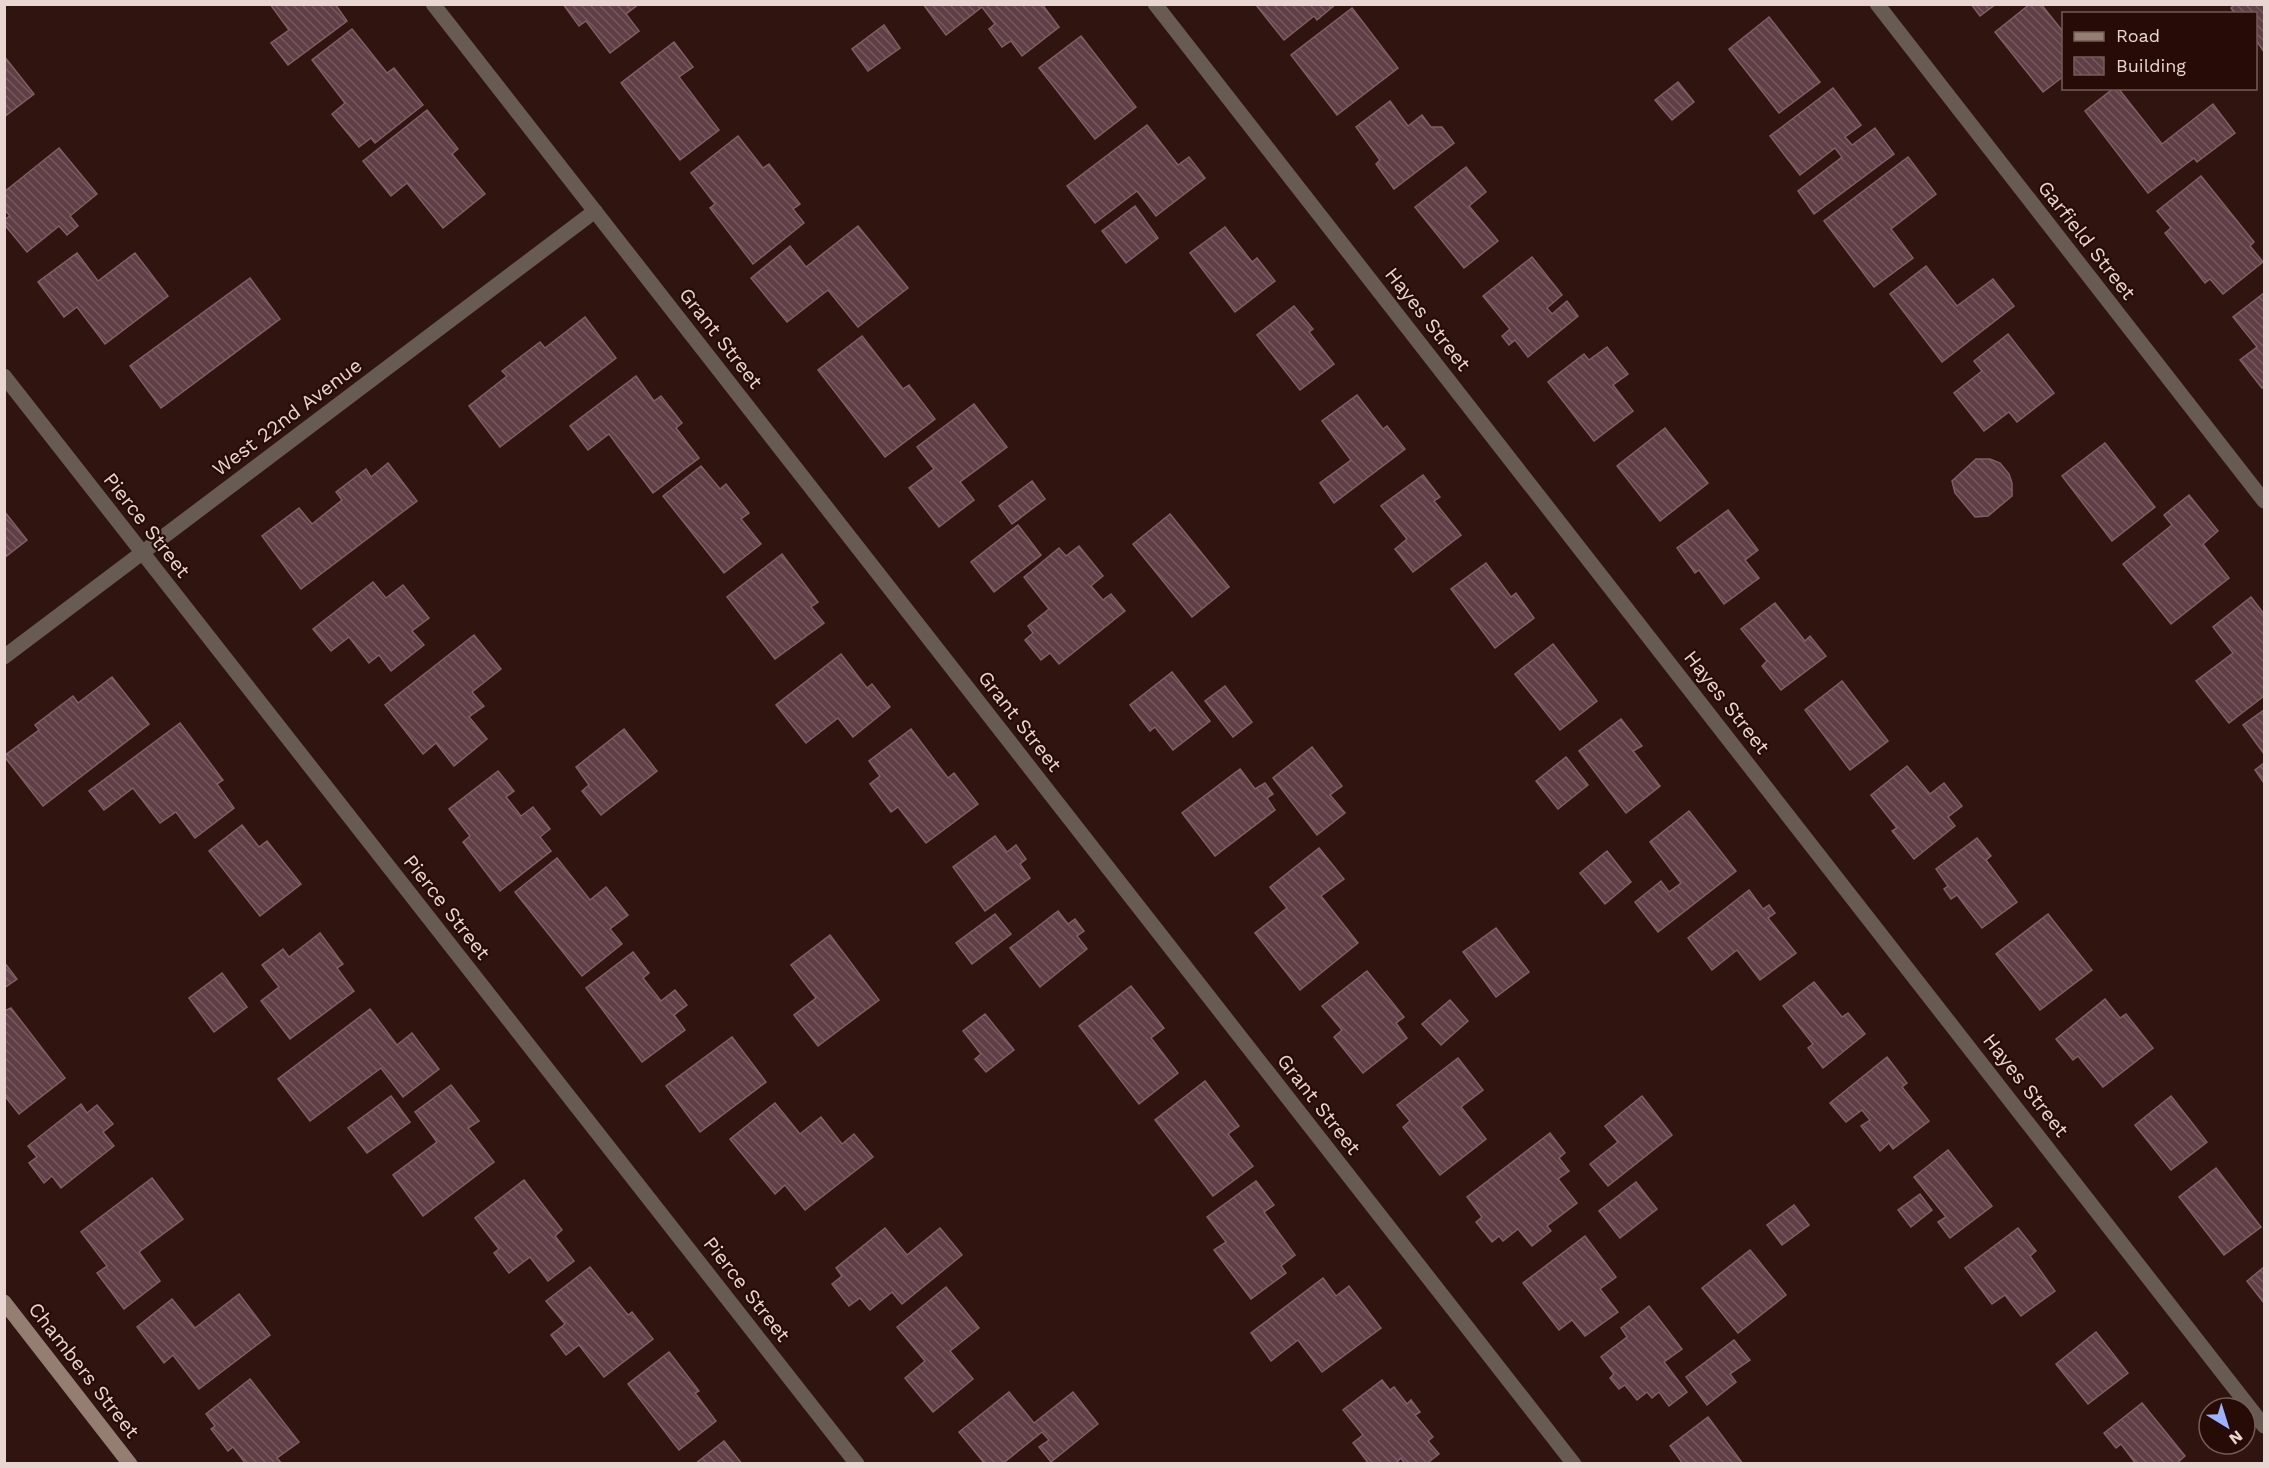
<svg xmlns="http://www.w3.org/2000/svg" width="2269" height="1468" font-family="'Work Sans',sans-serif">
	<defs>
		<pattern id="building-back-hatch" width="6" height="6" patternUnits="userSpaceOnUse" patternTransform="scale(1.5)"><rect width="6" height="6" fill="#5f3e45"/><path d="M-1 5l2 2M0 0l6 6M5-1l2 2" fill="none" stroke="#76595f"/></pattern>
	</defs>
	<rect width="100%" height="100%" fill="#301410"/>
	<g fill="url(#building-back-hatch)" stroke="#815e64" stroke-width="1.5">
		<path d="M270,4H335L347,21L288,65L271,43L289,30Z"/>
		<path d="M563,4H639L626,14L639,31L610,53L586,21L579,26Z"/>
		<path d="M923,4H1042L1059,27L1022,56L1011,41L1002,47L989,29L995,24L982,7L946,35Z"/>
		<path d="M1336,4L1317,20L1314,16L1284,40L1256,5Z"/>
		<path d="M1971,4H1996L1980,16Z"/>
		<path d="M2030,4H2041L2064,33V76L2043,92L1995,32Z"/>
		<path d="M2235,4H2264V52L2256,40V14H2235L2231,8Z"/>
		<path d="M1352,8L1398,68L1337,115L1291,55Z"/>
		<path d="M1769,17L1820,82L1779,113L1729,49Z"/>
		<path d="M884,25L900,48L868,71L852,49Z"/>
		<path d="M352,29L387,73L394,68L423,105L375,143L371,138L359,147L332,114L345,103L312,60Z"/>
		<path d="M1081,36L1136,107L1095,139L1039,68Z"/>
		<path d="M674,42L693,67L679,77L719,130L680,160L621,83Z"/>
		<path d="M4,56L34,94L4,117Z"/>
		<path d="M1678,82L1694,102L1672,120L1655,100Z"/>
		<path d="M1833,88L1861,125L1845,137L1852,145L1875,128L1894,154L1814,214L1798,191L1842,157L1835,148L1800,175L1770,136Z"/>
		<path d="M2114,88H2118L2162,144L2213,104L2235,133L2197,162L2194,158L2148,193L2085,111Z"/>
		<path d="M1390,101L1408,126L1422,115L1431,127H1442L1454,143L1394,189L1376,164L1380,160L1356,127Z"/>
		<path d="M427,110L458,149L452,154L485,194L443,228L407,183L391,196L363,161Z"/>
		<path d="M1147,125L1178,165L1189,157L1205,178L1156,216L1137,191L1095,223L1067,186Z"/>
		<path d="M738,136L763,168L769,164L800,204L793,209L804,223L753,264L710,208L715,204L691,173Z"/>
		<path d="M59,148L97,194L70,216L78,226L67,235L59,226L27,252L4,224V220L10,216L4,209V192Z"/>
		<path d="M1908,157L1936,194L1891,229L1913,258L1874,287L1824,221Z"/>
		<path d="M1466,167L1486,192L1469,206L1498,241L1464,268L1415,207Z"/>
		<path d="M2201,176L2254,242L2250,246L2263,262L2223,294L2210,279L2205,283L2165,233L2171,228L2157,211Z"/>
		<path d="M1135,206L1158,238L1126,263L1102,231Z"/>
		<path d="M858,226L908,288L858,327L828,290L787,322L751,278L790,246L806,267Z"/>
		<path d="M1225,227L1252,262L1257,258L1275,281L1235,312L1190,253Z"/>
		<path d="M77,253L98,281L135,253L168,296L105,344L77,307L64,317L38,282Z"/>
		<path d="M1532,257L1562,295L1547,308L1552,314L1567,301L1578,316L1528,357L1515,340L1509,345L1502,336L1510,329L1483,296Z"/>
		<path d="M1926,266L1957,306L1993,279L2014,306L1942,362L1890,294Z"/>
		<path d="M250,278L280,319L161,408L130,366Z"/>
		<path d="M2264,293V386L2262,388L2240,360L2257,347L2233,317Z"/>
		<path d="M1294,306L1313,329L1309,332L1334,364L1300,390L1257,335Z"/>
		<path d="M585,317L616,358L500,447L469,406L507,376L502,371L540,342L545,348Z"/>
		<path d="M2008,334L2054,393L2017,422L2009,412L1984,431L1954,393L1982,371L1974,361Z"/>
		<path d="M862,336L903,389L909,385L935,419L885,457L818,370Z"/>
		<path d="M1607,347L1628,374L1613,385L1633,411L1594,441L1548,382L1584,354L1589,360Z"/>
		<path d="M636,376L654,401L661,396L682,423L676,428L699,458L653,493L609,434L588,450L570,426Z"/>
		<path d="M1357,395L1383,429L1387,426L1405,449L1334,503L1320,483L1351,460L1322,421Z"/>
		<path d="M974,404L1007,447L960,482L974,500L939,527L909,488L934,469L917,447Z"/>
		<path d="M1665,428L1708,483L1660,521L1617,466Z"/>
		<path d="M2105,443L2155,507L2112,541L2062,476Z"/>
		<path d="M1976,459H1990L2000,463L2009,474L2012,483V496L1988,516L1975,517L1955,493L1952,481Z"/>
		<path d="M388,463L417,501L301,589L262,536L299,508L312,524L342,500L336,492L366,469L371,477Z"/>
		<path d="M701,466L720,489L726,484L749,513L741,519L761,544L724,573L663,496Z"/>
		<path d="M1423,475L1440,497L1434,501L1461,535L1413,572L1395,549L1407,539L1381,506Z"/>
		<path d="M1032,481L1045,499L1012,524L999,506Z"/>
		<path d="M2189,495L2218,531L2203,544L2229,578L2171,624L2123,564L2172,525L2164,515Z"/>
		<path d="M1728,510L1758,550L1745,560L1759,578L1724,604L1699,570L1695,573L1677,548Z"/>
		<path d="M4,511L27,540L4,558Z"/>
		<path d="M1170,514L1229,587L1192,617L1133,544Z"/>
		<path d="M1018,525L1041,555L994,592L971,562Z"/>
		<path d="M1079,546L1103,576L1091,586L1103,600L1111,594L1125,611L1059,664L1050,653L1041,660L1025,640L1033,633L1028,626L1049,609L1024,577L1059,548L1066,556Z"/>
		<path d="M782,554L818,602L811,607L824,623L775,659L727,597Z"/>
		<path d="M1486,563L1511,597L1516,593L1534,618L1495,648L1451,589Z"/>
		<path d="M373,582L386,598L403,585L429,618L412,631L424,645L391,671L379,655L369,663L349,637L331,651L313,629Z"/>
		<path d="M2251,597L2264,614V696L2229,723L2196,681L2233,653L2213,627Z"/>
		<path d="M1775,603L1805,641L1810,636L1826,656L1781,690L1762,666L1767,661L1741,629Z"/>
		<path d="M474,635L501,669L472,692L484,706L469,717L487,739L454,766L436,743L423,754L385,705Z"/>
		<path d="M1553,644L1597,701L1560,730L1515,674Z"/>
		<path d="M841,654L867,688L872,684L890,707L853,737L838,718L806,743L776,705Z"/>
		<path d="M1172,672L1210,721L1173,750L1155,727L1150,731L1130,705Z"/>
		<path d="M112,677L149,724L43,806L4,756L39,730L35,725L73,696L78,703Z"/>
		<path d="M1842,681L1888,741L1850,770L1805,710Z"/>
		<path d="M1225,686L1252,722L1233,737L1205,701Z"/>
		<path d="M2264,710V754L2243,725Z"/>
		<path d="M1621,719L1642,746L1633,751L1660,786L1626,813L1579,751Z"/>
		<path d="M180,723L223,780L217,784L234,808L195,838L176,812L160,823L133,788L104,810L89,791Z"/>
		<path d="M624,729L657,771L601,815L582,791L589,785L576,767Z"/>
		<path d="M911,729L948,778L954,773L978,804L926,843L898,807L891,812L870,784L880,776L869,761Z"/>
		<path d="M1312,747L1342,786L1330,795L1345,813L1317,835L1273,778Z"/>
		<path d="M1566,757L1588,785L1558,809L1536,781Z"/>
		<path d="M2264,763V783L2255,770Z"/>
		<path d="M1907,766L1930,794L1944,783L1962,806L1948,817L1955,826L1914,859L1892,831L1897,828L1871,795Z"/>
		<path d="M1240,769L1255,789L1265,783L1273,794L1267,798L1275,810L1215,856L1182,813Z"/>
		<path d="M498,771L514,791L506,797L521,816L533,807L550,829L540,837L551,851L500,891L463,842L470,836L449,809Z"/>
		<path d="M1689,811L1736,871L1658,932L1635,902L1661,881L1669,892L1681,883L1650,842Z"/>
		<path d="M242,825L259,847L267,841L301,884L260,916L209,851Z"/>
		<path d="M995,836L1007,852L1016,845L1026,859L1020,864L1030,878L985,911L953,867Z"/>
		<path d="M1977,838L1991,856L1986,860L2017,902L1982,928L1957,895L1951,899L1944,889L1948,886L1936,869Z"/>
		<path d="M1319,848L1344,879L1321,896L1358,943L1300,990L1255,933L1287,908L1270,887Z"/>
		<path d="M1607,851L1631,882L1605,904L1580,873Z"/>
		<path d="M557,858L590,900L606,887L628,915L610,929L622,944L582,976L515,892Z"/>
		<path d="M1749,890L1763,909L1769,905L1775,913L1768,918L1796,953L1760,980L1737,950L1712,970L1688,938Z"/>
		<path d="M1058,911L1068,924L1075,919L1084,931L1077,936L1087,949L1040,987L1010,948Z"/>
		<path d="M995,914L1011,934L972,964L956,943Z"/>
		<path d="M2048,914L2092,970L2040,1010L1996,954Z"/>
		<path d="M1496,928L1529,972L1496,997L1463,952Z"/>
		<path d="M320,933L343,964L337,968L354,991L290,1039L261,1001L279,987L262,965L283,949L289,957Z"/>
		<path d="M830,935L879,1000L818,1046L794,1015L816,998L791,965Z"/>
		<path d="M633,952L649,973L643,978L661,1001L675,990L687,1005L674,1015L685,1030L642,1062L586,988Z"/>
		<path d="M4,962L17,979L4,988Z"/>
		<path d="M1367,971L1404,1017L1396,1023L1407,1038L1363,1073L1334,1037L1342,1030L1322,1006Z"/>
		<path d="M222,973L247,1007L214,1032L189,998Z"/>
		<path d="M1814,982L1842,1017L1848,1013L1865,1034L1823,1068L1808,1048L1813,1044L1783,1006Z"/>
		<path d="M1131,986L1164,1028L1151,1038L1178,1073L1139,1104L1079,1026Z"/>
		<path d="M2105,999L2120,1018L2126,1014L2153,1048L2103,1087L2078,1056L2073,1060L2056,1039Z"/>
		<path d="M1450,1000L1468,1021L1441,1045L1422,1024Z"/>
		<path d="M11,1008L65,1078L19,1114L4,1095V1011Z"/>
		<path d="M370,1009L397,1045L412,1033L439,1069L403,1097L381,1068L310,1121L278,1079Z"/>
		<path d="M985,1014L1014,1050L986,1072L975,1059L981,1054L963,1031Z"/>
		<path d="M732,1037L766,1082L700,1132L666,1086Z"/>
		<path d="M1887,1057L1907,1083L1902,1087L1929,1121L1893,1149L1889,1143L1880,1151L1861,1126L1870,1120L1862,1110L1846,1122L1830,1103Z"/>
		<path d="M1458,1058L1483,1090L1461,1107L1486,1139L1440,1175L1403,1127L1410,1121L1397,1105Z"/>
		<path d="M1205,1081L1239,1126L1228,1134L1253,1166L1213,1196L1155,1120Z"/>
		<path d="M451,1085L479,1121L468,1128L494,1162L423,1216L393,1175L437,1142L415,1112Z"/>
		<path d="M391,1096L410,1122L367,1153L348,1128Z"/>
		<path d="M1642,1096L1672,1135L1608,1186L1590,1164L1618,1142L1605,1126Z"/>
		<path d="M2171,1096L2207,1142L2171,1170L2135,1125Z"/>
		<path d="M775,1103L800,1134L821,1117L842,1144L854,1134L873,1157L805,1210L785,1185L775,1194L730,1139Z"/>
		<path d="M81,1104L87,1113L97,1105L113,1124L103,1132L114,1146L61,1188L52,1176L44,1183L29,1163L37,1157L28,1146Z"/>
		<path d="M1550,1133L1565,1153L1559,1158L1569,1171L1558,1179L1577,1203L1547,1226L1551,1231L1532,1246L1518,1229L1503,1241L1499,1236L1492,1242L1476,1222L1482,1217L1467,1197Z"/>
		<path d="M1948,1150L1992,1206L1950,1238L1938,1222L1946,1217L1914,1177Z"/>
		<path d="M2216,1168L2261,1227L2224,1255L2179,1197Z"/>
		<path d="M152,1178L183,1219L139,1252L160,1281L124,1309L97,1273L107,1266L81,1232Z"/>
		<path d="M524,1180L562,1230L555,1236L574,1261L548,1281L530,1257L509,1273L494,1253L499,1249L475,1218Z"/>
		<path d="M1256,1181L1274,1205L1264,1212L1295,1255L1281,1266L1286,1273L1251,1299L1214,1250L1226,1242L1207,1217Z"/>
		<path d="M1636,1182L1657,1209L1620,1238L1599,1211Z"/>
		<path d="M1920,1194L1932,1210L1911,1227L1898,1210Z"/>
		<path d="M1794,1205L1809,1225L1782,1245L1767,1225Z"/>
		<path d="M885,1228L907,1255L940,1228L962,1255L902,1304L892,1292L870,1310L860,1298L849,1306L832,1284L842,1276L836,1268Z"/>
		<path d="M2018,1228L2036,1251L2030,1256L2055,1291L2021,1316L2005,1295L1992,1304L1965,1268Z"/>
		<path d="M1585,1236L1616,1277L1600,1289L1618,1312L1585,1336L1572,1320L1559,1330L1523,1283Z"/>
		<path d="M1750,1250L1786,1295L1738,1333L1702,1288Z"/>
		<path d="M590,1267L628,1315L632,1312L653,1339L604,1377L579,1345L566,1355L551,1335L565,1324L546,1301Z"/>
		<path d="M2264,1267V1303L2247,1281Z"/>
		<path d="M1323,1278L1336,1296L1349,1286L1381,1328L1322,1372L1298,1340L1271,1361L1251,1333Z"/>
		<path d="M946,1287L979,1328L950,1351L973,1379L933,1412L905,1378L925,1361L897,1327Z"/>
		<path d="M239,1294L270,1335L199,1389L173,1355L164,1363L137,1327L172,1299L195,1328Z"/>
		<path d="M1649,1306L1682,1349L1664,1362L1687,1392L1669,1406L1659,1392L1652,1398L1647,1392L1637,1400L1625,1385L1619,1389L1610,1378L1614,1374L1601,1357L1627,1337L1621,1328Z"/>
		<path d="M2096,1332L2128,1373L2088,1404L2056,1364Z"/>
		<path d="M1734,1340L1750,1360L1730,1374L1736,1382L1707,1405L1686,1377Z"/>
		<path d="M669,1352L699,1391L695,1393L716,1421L679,1450L628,1384Z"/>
		<path d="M250,1379L299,1442L277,1458L282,1464H246L233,1447L228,1451L211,1429L215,1426L206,1414Z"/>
		<path d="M1382,1380L1390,1390L1394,1387L1407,1404L1411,1400L1420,1412L1415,1415L1433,1437L1428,1441L1439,1454L1426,1464H1405L1401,1458L1395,1464H1369L1353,1443L1363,1435L1343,1410Z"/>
		<path d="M1009,1392L1034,1423L1073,1392L1098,1424L1051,1462L1039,1447L1049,1440L1042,1432L1002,1464H985L959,1432Z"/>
		<path d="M2142,1403L2185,1456L2176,1464H2136L2121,1444L2116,1448L2104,1433Z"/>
		<path d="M1708,1417L1743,1464H1683L1670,1446Z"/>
		<path d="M724,1441L742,1464H695Z"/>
	</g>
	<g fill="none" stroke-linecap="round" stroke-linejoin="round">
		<g stroke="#685b53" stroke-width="15">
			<path d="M433,4L1574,1464"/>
			<path d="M1155,4L2264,1426"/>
			<path d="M1877,4L2264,501"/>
			<path d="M4,376L857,1464"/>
			<path d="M4,657L595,211"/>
		</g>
		<path stroke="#937e71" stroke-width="15" d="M4,1302L130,1464"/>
	</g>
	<g text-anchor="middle" stroke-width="4.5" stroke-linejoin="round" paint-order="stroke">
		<g font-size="20" fill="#e9d5d1" stroke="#260b07">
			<text transform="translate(2087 240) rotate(52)" y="7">Garfield Street</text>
			<text transform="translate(1428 319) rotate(52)" y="7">Hayes Street</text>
			<text transform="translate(721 338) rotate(52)" y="7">Grant Street</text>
			<text transform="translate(287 417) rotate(-37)" y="7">West 22nd Avenue</text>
			<text transform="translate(147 525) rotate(52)" y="7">Pierce Street</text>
			<text transform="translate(1727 702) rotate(52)" y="7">Hayes Street</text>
			<text transform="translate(1020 721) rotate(52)" y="7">Grant Street</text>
			<text transform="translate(447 907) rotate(52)" y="7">Pierce Street</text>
			<text transform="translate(2026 1085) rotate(52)" y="7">Hayes Street</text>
			<text transform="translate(1319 1104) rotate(52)" y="7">Grant Street</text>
			<text transform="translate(747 1289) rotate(52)" y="7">Pierce Street</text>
			<text transform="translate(84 1370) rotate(52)" y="7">Chambers Street</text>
		</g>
	</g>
	<rect width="2269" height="1468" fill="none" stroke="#e9d5d1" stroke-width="12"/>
	<rect x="2062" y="12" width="195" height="78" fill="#260b07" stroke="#745c58" stroke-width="1.5"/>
	<rect x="2074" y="32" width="30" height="9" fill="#937e71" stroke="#745c58" stroke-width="1.5"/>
	<text x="2116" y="42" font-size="18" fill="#e9d5d1">Road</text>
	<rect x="2074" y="57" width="30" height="18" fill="url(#building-back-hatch)" stroke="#745c58" stroke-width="1.5"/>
	<text x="2116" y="72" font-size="18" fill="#e9d5d1">Building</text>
	<g transform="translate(2227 1426) rotate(142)"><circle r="28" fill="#260b07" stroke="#745c58" stroke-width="1.5"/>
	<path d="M0-4.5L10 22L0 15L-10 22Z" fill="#9fb3fd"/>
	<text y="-9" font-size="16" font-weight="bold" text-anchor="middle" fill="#e9d5d1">N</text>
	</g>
</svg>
